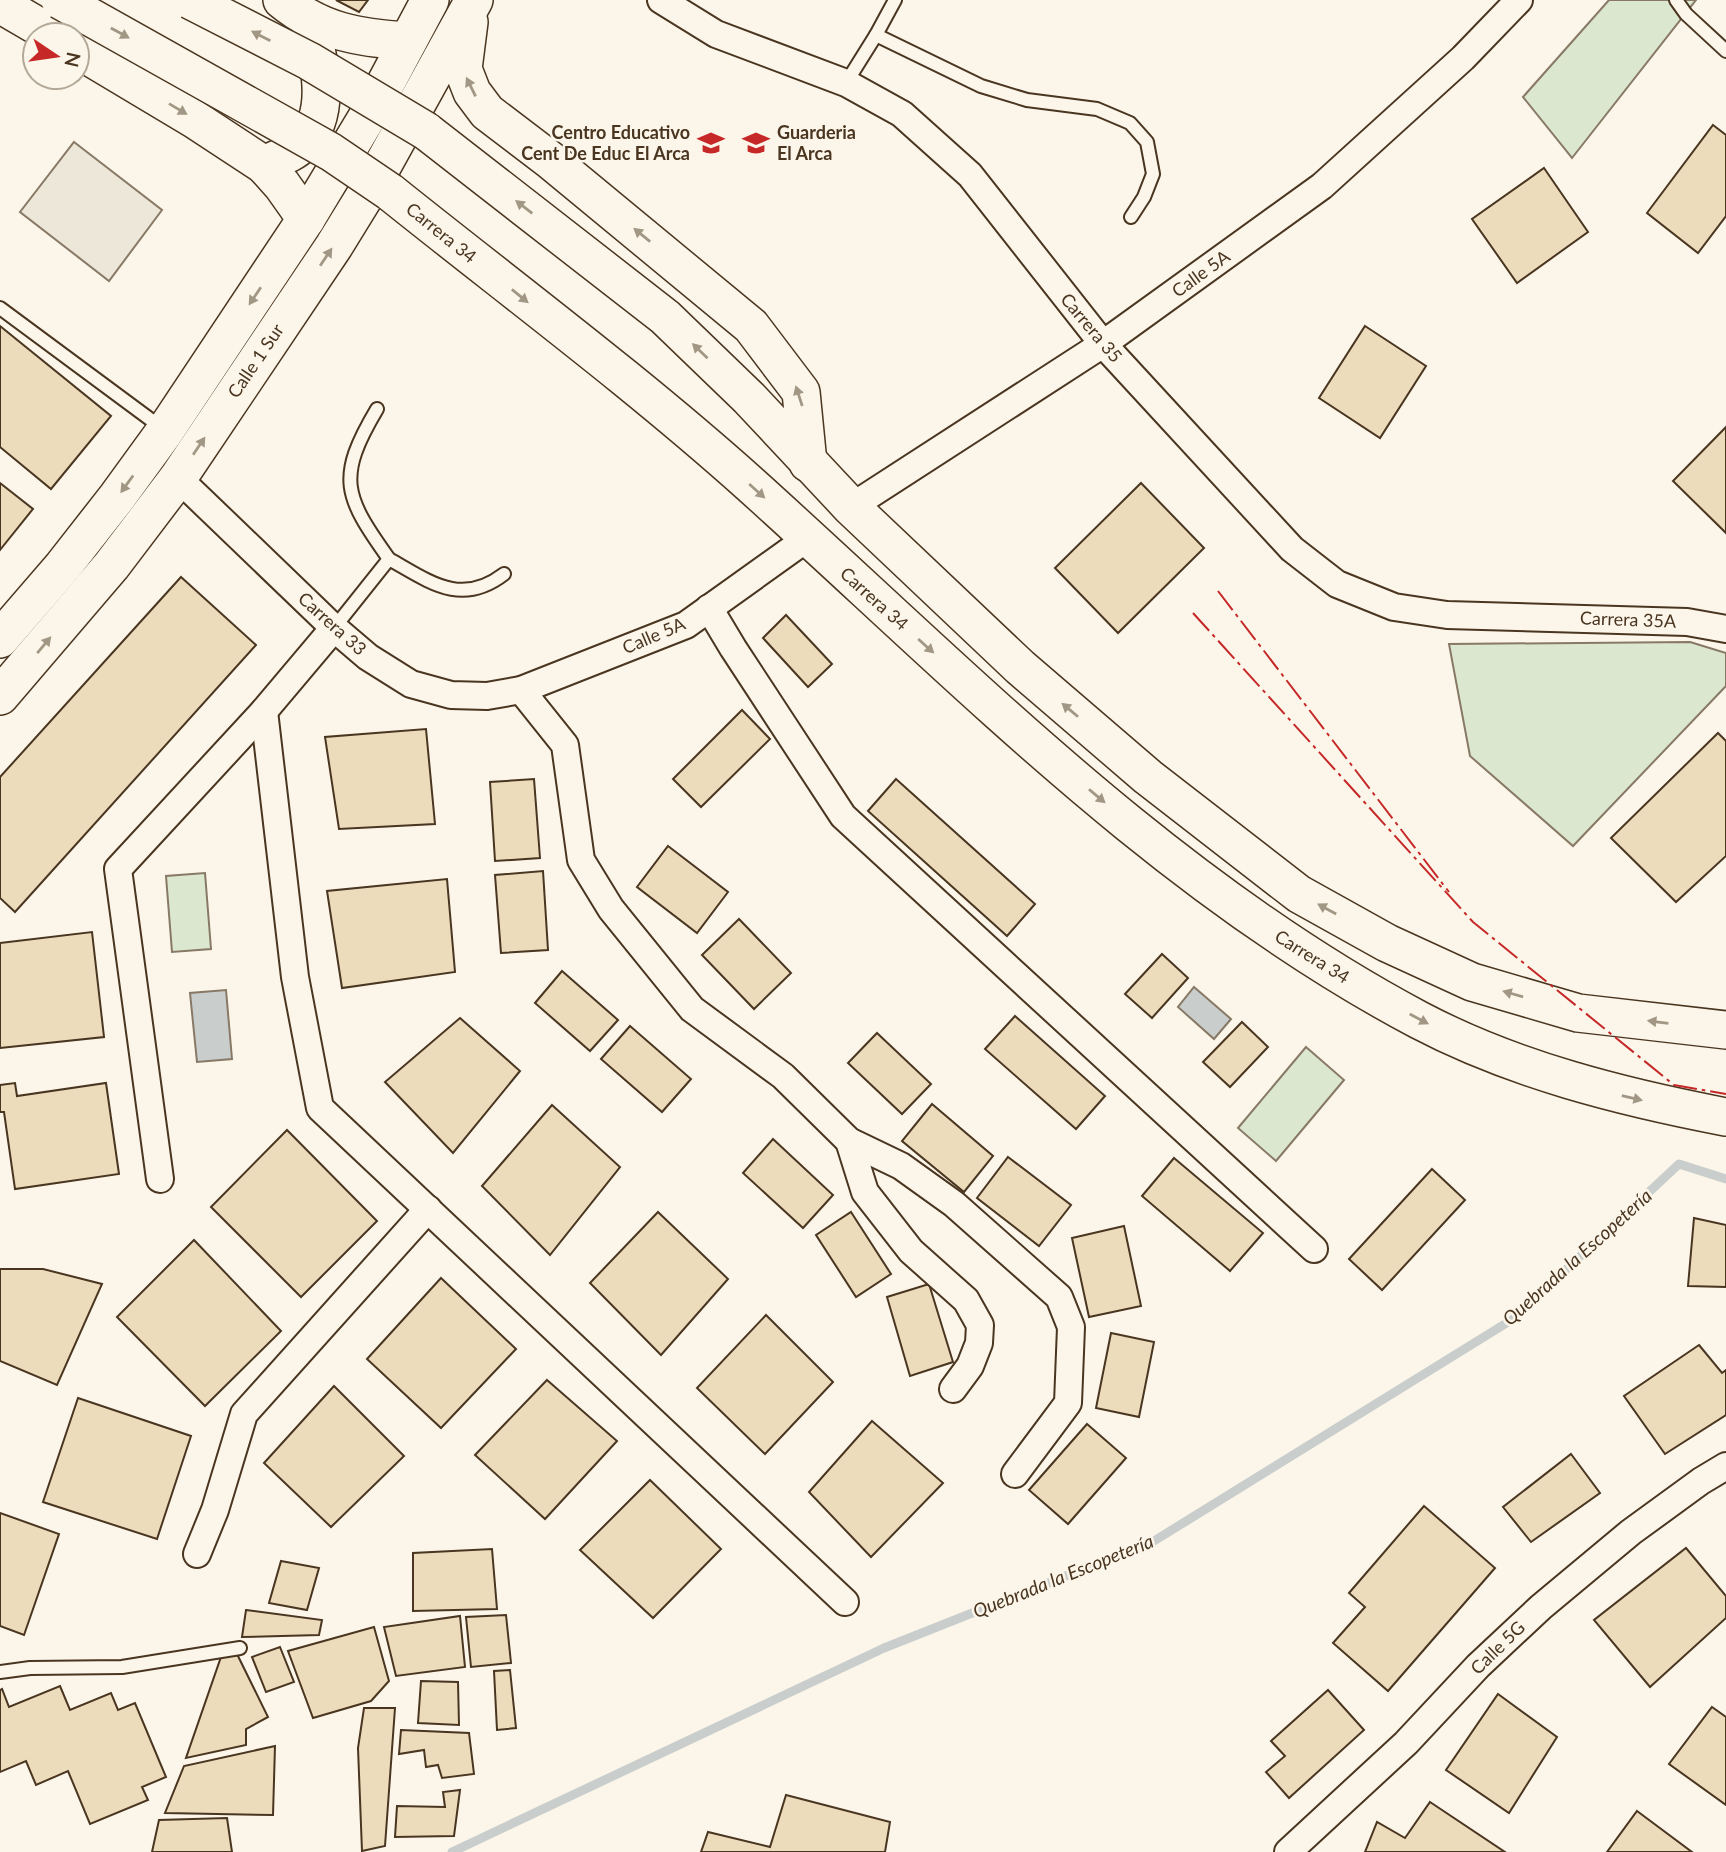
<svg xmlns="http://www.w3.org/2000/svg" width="1726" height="1852" font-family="Lato,sans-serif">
	<rect width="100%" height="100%" fill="#fbf6e9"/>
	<g fill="#dce7d0" stroke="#887966" stroke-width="2">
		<path d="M1609,0H1696L1572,158L1523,97Z"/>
		<path d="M1690,642L1726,653V686L1573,846L1470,756L1449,644Z"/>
		<path d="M205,873L211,949L172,952L166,876Z"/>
		<path d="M1306,1047L1344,1080L1276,1161L1238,1128Z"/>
	</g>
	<path fill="#ede7d9" stroke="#887966" stroke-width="2" d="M74,142L162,210L109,281L20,212Z"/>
	<g fill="#c9cecd" stroke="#887966" stroke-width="2">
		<path d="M1194,987L1231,1019L1214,1039L1178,1007Z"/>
		<path d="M226,990L232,1059L197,1062L190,993Z"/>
	</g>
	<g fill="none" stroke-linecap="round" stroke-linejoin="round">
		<path stroke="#c9cecd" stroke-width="9" d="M452,1852L884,1648L1154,1541L1513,1319L1679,1164L1726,1179"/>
	</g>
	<g fill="#ecdcbc" stroke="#4a3520" stroke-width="2">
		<path d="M336,0H368L359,12Z"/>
		<path d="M1713,125L1726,135V216L1698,253L1647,213Z"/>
		<path d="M1544,168L1588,232L1517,283L1472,219Z"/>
		<path d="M0,326L111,416L51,489L0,447Z"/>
		<path d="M1365,326L1426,366L1380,438L1319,398Z"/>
		<path d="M1726,427V533L1673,481Z"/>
		<path d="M0,483L33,509L0,550Z"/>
		<path d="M1141,483L1204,548L1118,633L1055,568Z"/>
		<path d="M181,577L256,645L15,912L0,898V777Z"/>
		<path d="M786,615L832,664L808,687L763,638Z"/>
		<path d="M742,710L770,739L701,807L673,779Z"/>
		<path d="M426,729L435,824L339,829L325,737Z"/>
		<path d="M1718,733L1726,741V856L1676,902L1611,838Z"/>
		<path d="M534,779L540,858L495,861L490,782Z"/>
		<path d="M896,779L1035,904L1007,936L868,811Z"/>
		<path d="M668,846L728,892L697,933L637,887Z"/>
		<path d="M543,871L548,950L501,953L495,875Z"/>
		<path d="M447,879L455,972L342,988L327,891Z"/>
		<path d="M739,919L791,973L754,1009L702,955Z"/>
		<path d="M92,932L104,1037L0,1048V943Z"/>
		<path d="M1162,954L1188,978L1152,1018L1125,994Z"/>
		<path d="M562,971L618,1020L590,1051L535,1003Z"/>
		<path d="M1015,1016L1105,1096L1076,1129L985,1049Z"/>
		<path d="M460,1018L520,1071L453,1153L385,1082Z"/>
		<path d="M1242,1022L1268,1047L1230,1087L1203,1062Z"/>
		<path d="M630,1026L691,1079L662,1112L601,1059Z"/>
		<path d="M877,1033L931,1084L902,1114L848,1063Z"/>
		<path d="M15,1083L17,1096L106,1083L119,1174L15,1189L4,1112H0V1085Z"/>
		<path d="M932,1104L993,1156L964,1192L902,1141Z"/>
		<path d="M552,1105L620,1167L550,1255L482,1186Z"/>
		<path d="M287,1130L377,1221L301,1297L211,1207Z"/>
		<path d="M773,1139L833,1195L803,1228L743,1173Z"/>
		<path d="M1008,1157L1071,1205L1039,1246L977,1198Z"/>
		<path d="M1174,1158L1263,1233L1230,1271L1142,1196Z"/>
		<path d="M1432,1169L1465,1200L1382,1290L1349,1259Z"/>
		<path d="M658,1212L728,1279L661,1355L590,1283Z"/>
		<path d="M851,1212L891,1274L856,1297L816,1235Z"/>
		<path d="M1694,1218L1726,1225V1287L1688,1286Z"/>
		<path d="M1124,1226L1141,1306L1089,1317L1072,1238Z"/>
		<path d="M194,1240L281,1331L205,1406L117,1317Z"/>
		<path d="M0,1269H43L102,1284L57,1385L0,1361Z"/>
		<path d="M441,1278L516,1349L441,1428L367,1359Z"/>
		<path d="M929,1284L953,1362L910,1376L887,1297Z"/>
		<path d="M766,1315L833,1382L765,1454L697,1388Z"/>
		<path d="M1111,1333L1154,1342L1139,1417L1096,1408Z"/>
		<path d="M1699,1345L1722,1373L1726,1370V1415L1665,1454L1624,1396Z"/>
		<path d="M547,1380L617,1441L545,1519L475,1455Z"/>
		<path d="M334,1386L404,1456L331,1527L264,1463Z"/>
		<path d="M78,1398L191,1436L157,1539L43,1502Z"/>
		<path d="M872,1421L943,1483L871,1557L809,1492Z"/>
		<path d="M1087,1424L1126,1458L1068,1524L1029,1490Z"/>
		<path d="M1571,1454L1600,1493L1531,1542L1503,1507Z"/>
		<path d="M650,1480L721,1549L653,1618L580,1550Z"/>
		<path d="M1424,1506L1495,1568L1388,1691L1333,1643L1365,1607L1349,1593Z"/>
		<path d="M0,1513L59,1534L24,1635L0,1626Z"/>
		<path d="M1686,1548L1726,1596V1618L1650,1687L1594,1620Z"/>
		<path d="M492,1549L497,1609L413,1611V1553Z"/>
		<path d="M281,1561L319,1568L307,1610L269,1603Z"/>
		<path d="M246,1610L322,1620L319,1635L242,1637Z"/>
		<path d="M506,1615L511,1663L471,1667L466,1617Z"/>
		<path d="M460,1616L465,1667L396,1676L384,1627Z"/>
		<path d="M374,1627L389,1681L371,1701L313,1718L288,1651Z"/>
		<path d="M280,1647L294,1682L266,1692L252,1657Z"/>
		<path d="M237,1654L268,1717L246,1729V1745L186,1758L221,1657Z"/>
		<path d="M510,1670L516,1728L497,1730L494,1671Z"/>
		<path d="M421,1681L458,1682L459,1725L418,1723Z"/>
		<path d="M60,1686L70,1710L111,1693L118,1710L135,1703L166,1777L142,1787L148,1800L90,1824L68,1771L36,1785L26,1761L0,1772V1690L2,1689L9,1707Z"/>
		<path d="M1328,1690L1364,1730L1289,1798L1266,1772L1285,1756L1271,1741Z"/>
		<path d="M1498,1694L1557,1737L1509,1813L1446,1770Z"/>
		<path d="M1712,1707L1726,1717V1805L1669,1764Z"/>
		<path d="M364,1708H395L385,1846L362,1851L358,1748Z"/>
		<path d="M401,1730L469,1733L474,1774L442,1778L438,1765L426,1767L424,1750L399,1754Z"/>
		<path d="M275,1746L273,1815L165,1813L184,1766Z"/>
		<path d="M460,1790L454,1836L395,1837L397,1806L445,1807L443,1792Z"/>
		<path d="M786,1795L890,1822L885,1852H701L708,1832L770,1847Z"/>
		<path d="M1430,1802L1505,1852H1365L1377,1822L1405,1838Z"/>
		<path d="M1637,1811L1692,1852H1607Z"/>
		<path d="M227,1818L232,1852H152L159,1820Z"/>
	</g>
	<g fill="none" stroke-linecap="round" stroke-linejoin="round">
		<g stroke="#4a3520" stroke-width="16">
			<g id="lane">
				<path d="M1676,0L1686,14L1726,51"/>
				<path d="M876,35L981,86L1027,100L1097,109L1130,123L1147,142L1153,174L1144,197L1131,217"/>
				<path d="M846,83L876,35L895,0"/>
				<path d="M0,308L162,428"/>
				<path d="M377,409C336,478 344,496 389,559"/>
				<path d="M334,628L389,559C430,582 461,607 504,574"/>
				<path d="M0,1672L30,1668L122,1667L240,1648"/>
			</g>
		</g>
		<g stroke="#4a3520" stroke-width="30">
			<g id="street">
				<path d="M661,0L716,34L846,83L902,114L970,175L1103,344L1292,549L1337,584L1394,607L1447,615L1687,622L1726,629"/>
				<path d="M178,478L334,628L368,657L411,684L451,695L487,696L521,690L686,625L809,537"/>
				<path d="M851,507L1103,344L1322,186L1463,58L1519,0"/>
				<path d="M709,608L733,648L843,816L1314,1249"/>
				<path d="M521,690L565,745L581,860L611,909L692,1009L783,1076L849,1141L901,1166L954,1204L1059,1297L1071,1327L1068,1403L1015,1474"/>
				<path d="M264,711L295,977L320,1108L845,1602"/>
				<path d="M849,1141L865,1192L911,1251L966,1300L980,1325L979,1343L970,1366L953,1389"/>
				<path d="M160,1179L118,869L264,711L334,628"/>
				<path d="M197,1554L215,1510L244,1414L428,1209"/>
				<path d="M1288,1852L1406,1743L1478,1666L1541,1607L1631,1532L1701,1481L1726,1466"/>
			</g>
		</g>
		<g stroke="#4a3520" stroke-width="40">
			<g id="secondary">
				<path d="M282,0C321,32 359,38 408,41"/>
				<path d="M0,4L53,35"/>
				<path d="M469,22L463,69L472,92L487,112L550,160L751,326L801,392L808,463"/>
				<path d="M77,49L194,119L264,165L282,185L306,219"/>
				<path d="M426,131L665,317L749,398L851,507L1020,667L1148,777L1299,894L1387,943L1472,982L1578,1013L1726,1030"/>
				<path d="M264,165C276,159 292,154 302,144C334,114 318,58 310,20"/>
				<path d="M390,192C511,289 635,381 750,484C962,675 1164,885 1419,1020C1514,1070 1622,1097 1726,1117"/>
				<path d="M0,639L63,566L117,497L165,431L306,219L372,109L430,0"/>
				<path d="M0,696L112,565L178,478L334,246L374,181L474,0"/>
			</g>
		</g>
		<use href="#lane" stroke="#fbf6e9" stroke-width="12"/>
		<use href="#street" stroke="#fbf6e9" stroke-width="26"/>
		<use href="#secondary" stroke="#fbf6e9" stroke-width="37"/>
		<g stroke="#4a3520" stroke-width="40" stroke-linecap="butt">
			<g id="secondary-bridge">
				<path d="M60,0L331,152L390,192"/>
				<path d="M190,0L309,61L426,131"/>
			</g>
		</g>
		<use href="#secondary-bridge" stroke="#fbf6e9" stroke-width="37"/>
		<g stroke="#c62828" stroke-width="2" stroke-dasharray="24 5 3.5 5" stroke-linecap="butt">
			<path d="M1218,591L1449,892"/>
			<path d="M1193,613L1473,922L1674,1085L1726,1094"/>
		</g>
	</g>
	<defs><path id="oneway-solid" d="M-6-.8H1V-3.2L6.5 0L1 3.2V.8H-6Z" transform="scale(1.75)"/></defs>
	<g fill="#a29684">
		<use href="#oneway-solid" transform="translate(120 33) rotate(29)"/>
		<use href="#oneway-solid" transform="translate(261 36) rotate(-153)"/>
		<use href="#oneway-solid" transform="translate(471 87) rotate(-116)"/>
		<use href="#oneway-solid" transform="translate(178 109) rotate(31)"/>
		<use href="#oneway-solid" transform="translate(524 207) rotate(-142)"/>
		<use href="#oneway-solid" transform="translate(642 235) rotate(-141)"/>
		<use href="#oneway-solid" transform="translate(326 257) rotate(-56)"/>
		<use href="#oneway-solid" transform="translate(255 296) rotate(124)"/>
		<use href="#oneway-solid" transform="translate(520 296) rotate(39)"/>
		<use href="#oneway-solid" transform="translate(700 351) rotate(-136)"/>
		<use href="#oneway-solid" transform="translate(799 396) rotate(-108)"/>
		<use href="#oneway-solid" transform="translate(199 446) rotate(-56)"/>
		<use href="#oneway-solid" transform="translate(127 484) rotate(126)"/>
		<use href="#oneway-solid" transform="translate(757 491) rotate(42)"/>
		<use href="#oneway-solid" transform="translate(44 645) rotate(-50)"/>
		<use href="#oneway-solid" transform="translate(926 646) rotate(42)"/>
		<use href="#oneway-solid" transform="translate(1070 710) rotate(-140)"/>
		<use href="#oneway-solid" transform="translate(1097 796) rotate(40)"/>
		<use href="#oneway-solid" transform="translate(1327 909) rotate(-151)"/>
		<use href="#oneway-solid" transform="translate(1513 994) rotate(-164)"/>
		<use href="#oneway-solid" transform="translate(1419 1019) rotate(28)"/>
		<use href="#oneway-solid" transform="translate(1658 1022) rotate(-173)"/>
		<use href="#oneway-solid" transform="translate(1632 1098) rotate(13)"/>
	</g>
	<defs>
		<g id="school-bare" transform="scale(2.1)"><path d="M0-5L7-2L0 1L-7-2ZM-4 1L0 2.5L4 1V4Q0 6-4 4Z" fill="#c62828" stroke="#fbf6e9" stroke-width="2.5" paint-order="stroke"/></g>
	</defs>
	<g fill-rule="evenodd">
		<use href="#school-bare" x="711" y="143"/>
		<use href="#school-bare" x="756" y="143"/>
	</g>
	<g text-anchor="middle" stroke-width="5" stroke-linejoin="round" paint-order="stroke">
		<g font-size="18" font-weight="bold" fill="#4a3520" stroke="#fbf6e9" text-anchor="end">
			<text x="690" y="139">Centro Educativo<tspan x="690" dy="21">Cent De Educ El Arca</tspan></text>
			<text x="777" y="139" text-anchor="start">Guarderia<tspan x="777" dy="21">El Arca</tspan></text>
		</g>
		<g font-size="18" fill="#4a3520" stroke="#fbf6e9">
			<text transform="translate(441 233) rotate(39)" y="6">Carrera 34</text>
			<text transform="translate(1201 274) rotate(-36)" y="6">Calle 5A</text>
			<text transform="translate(1091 328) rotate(50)" y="6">Carrera 35</text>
			<text transform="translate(256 361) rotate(-56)" y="6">Calle 1 Sur</text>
			<text transform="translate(874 599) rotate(42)" y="6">Carrera 34</text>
			<text transform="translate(1628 620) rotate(2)" y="6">Carrera 35A</text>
			<text transform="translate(332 624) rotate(42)" y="6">Carrera 33</text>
			<text transform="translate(654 636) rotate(-23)" y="6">Calle 5A</text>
			<text transform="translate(1312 957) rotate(32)" y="6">Carrera 34</text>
			<text transform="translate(1498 1648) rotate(-44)" y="6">Calle 5G</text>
		</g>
		<g font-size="19" font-style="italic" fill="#4a3520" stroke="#fbf6e9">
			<text transform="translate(1577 1257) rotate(-42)" y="7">Quebrada la Escopetería</text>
			<text transform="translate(1063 1576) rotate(-22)" y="7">Quebrada la Escopetería</text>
		</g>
	</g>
	<g transform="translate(56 56) rotate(103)"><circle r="33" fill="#fbf6e9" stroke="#b4a999" stroke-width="2"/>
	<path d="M0-5L12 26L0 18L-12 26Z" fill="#c62828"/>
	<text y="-10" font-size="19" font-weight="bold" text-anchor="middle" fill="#4a3520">N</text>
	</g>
</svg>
